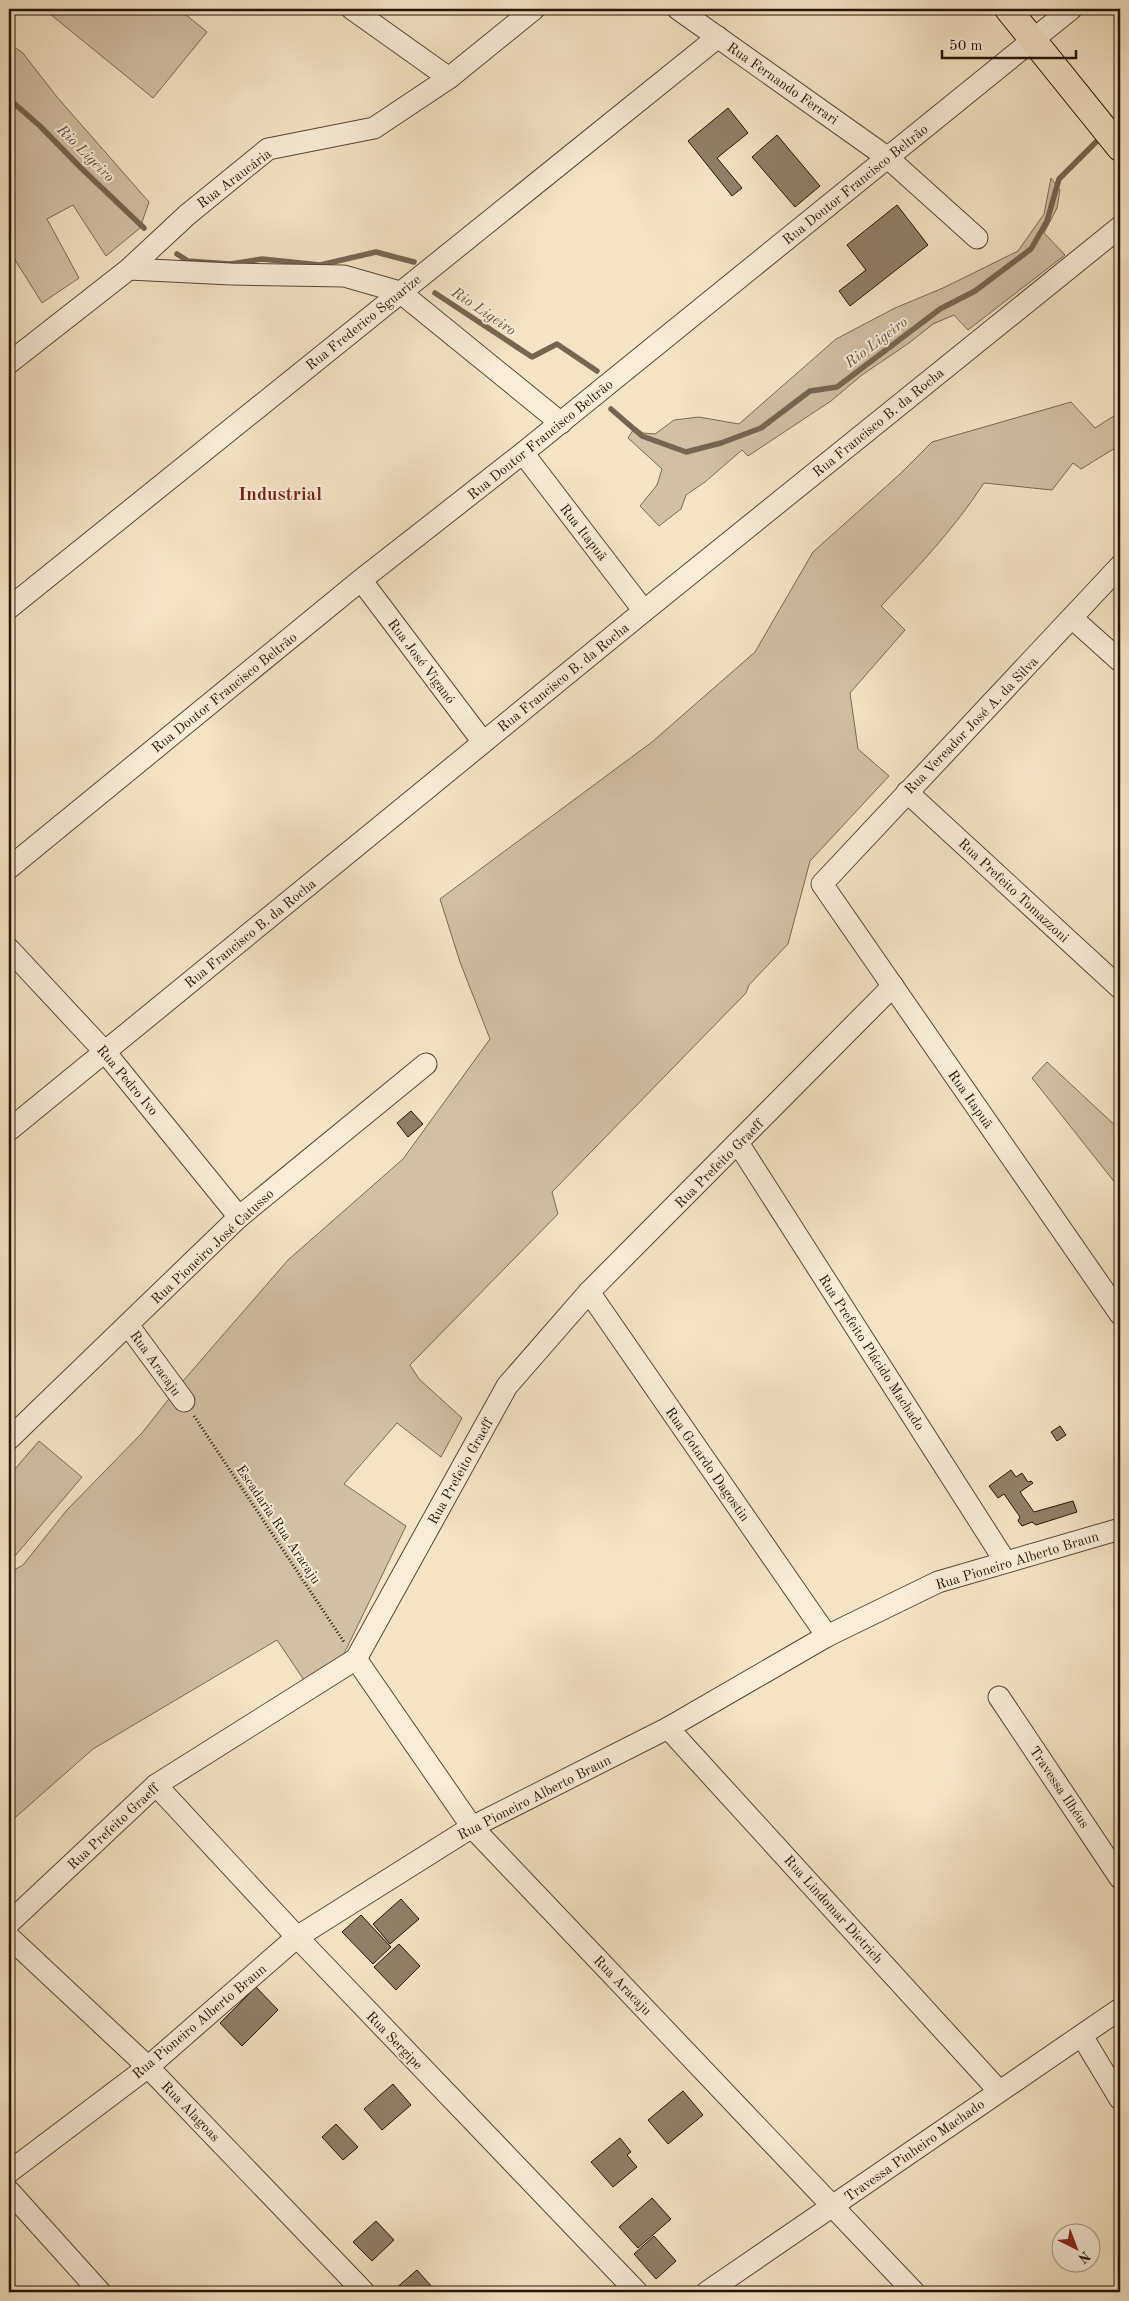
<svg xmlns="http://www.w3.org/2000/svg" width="1129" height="2301" font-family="'Old Standard TT',serif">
	<rect width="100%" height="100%" fill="#f4e4c4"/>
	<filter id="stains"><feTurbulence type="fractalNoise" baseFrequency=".004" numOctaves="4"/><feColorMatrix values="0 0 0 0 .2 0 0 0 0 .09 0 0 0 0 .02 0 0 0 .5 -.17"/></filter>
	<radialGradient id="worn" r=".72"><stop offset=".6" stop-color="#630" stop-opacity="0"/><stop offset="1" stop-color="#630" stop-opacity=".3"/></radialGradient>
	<g fill="#d1c0a4" stroke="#7a6a54">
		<path d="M44,9H179L207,32L153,98Z"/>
		<path d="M9,44L22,52L57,97L149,202L140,228L106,256L73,205L47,219L79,278L42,303L9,250Z"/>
		<path d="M1051,178L1060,190L1057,208L1044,233L1065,255L968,330L954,315L933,324L909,343L862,375L831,401L748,456L742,450L705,482L686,495L681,509L659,526L640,506L657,485L662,469L628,438L635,427L643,433L655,434L674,420L699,417L739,424L836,339L895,308L943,288L1018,251L1044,214Z"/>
		<path d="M1071,402L1095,428L1120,412V445L1081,469L1073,463L1052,490L984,483C954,529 918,567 881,606L905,630L850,693L858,749L889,776L810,861L788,944L749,985L746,993L552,1192L558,1214L410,1365L419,1379L462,1418L441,1457L397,1423L344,1484L406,1526L341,1660L306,1683L277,1640L93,1749L9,1823V1573L23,1565L66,1511L142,1433L183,1381L288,1260L403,1159L490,1039L460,962L440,899L652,742L755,652L813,552L900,474L932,442Z"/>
		<path d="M1047,1062L1120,1130V1189L1032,1078Z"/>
		<path d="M39,1441L82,1477L9,1563V1476Z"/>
	</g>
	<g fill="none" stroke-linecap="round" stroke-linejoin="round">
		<g stroke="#766651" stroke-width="5.5">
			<path d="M9,99L40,126L80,167L144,228"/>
			<path d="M177,254L188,261L230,264L262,259L320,265L376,252L414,262"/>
			<path d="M435,293L532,357L557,344L597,371"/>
			<path d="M611,409L642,436L686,452L721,443L761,428L810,391L837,387L940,309L975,291L1031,249L1047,221L1059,179L1101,137"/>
		</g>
	</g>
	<g fill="#908068" stroke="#241305">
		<path d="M728,108L748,133L717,158L742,188L732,196L688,141Z"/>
		<path d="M777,135L820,186L795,207L752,157Z"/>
		<path d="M897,205L928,245L850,306L839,291L866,270L847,245Z"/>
		<path d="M411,1111L423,1124L408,1137L397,1123Z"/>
		<path d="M1060,1426L1066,1435L1057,1441L1051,1432Z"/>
		<path d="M1011,1470L1016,1477L1022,1473L1028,1482L1031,1481L1033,1483L1020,1492L1034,1512L1073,1501L1077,1512L1036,1525L1032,1522L1022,1526L1018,1521L1020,1517L1004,1494L998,1498L989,1486Z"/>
		<path d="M401,1899L419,1919L390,1944L373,1924Z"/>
		<path d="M361,1915L391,1947L373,1964L342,1932Z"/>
		<path d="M399,1944L420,1966L396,1990L374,1967Z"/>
		<path d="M256,1987L278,2010L242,2046L220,2023Z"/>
		<path d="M393,2084L411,2105L382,2130L364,2109Z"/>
		<path d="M683,2091L703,2115L668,2144L648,2120Z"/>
		<path d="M336,2124L358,2147L343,2160L322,2137Z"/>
		<path d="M620,2138L631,2152L627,2155L637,2167L613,2187L591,2162Z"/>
		<path d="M652,2198L671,2219L638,2248L619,2227Z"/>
		<path d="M376,2221L394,2240L372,2261L353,2242Z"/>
		<path d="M654,2236L676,2261L656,2279L634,2254Z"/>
		<path d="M417,2270L433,2288L428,2292H398L395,2289Z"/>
	</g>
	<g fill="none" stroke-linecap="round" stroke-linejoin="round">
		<g stroke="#584735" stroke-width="23">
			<g id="minor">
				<path d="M352,9L449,78"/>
				<path d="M678,9L888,158L977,238"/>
				<path d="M129,269L231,274L344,276L400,292L561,423"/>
				<path d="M9,363L129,269L187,215L268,149L374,128L449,78L534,9"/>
				<path d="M523,453L644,611"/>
				<path d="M1120,566L822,884L1120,1314"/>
				<path d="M361,580L483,742"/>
				<path d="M9,608L718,37"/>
				<path d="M1072,618L1120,661"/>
				<path d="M907,792L1120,988"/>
				<path d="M9,868L361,580L523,453L1071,9"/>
				<path d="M9,949L105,1052L239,1217"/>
				<path d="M9,1130L644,611L1120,227"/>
				<path d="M738,1143L1005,1561"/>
				<path d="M589,1292L827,1636"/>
				<path d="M128,1325L184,1401"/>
				<path d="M9,1439L239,1217L426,1064"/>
				<path d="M356,1659L472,1827L914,2292"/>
				<path d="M999,1697L1120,1878"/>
				<path d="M668,1728L999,2091"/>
				<path d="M156,1785L297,1937L637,2292"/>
				<path d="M9,1923L156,1785L356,1659L507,1386L589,1292L893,986"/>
				<path d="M9,1937L148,2067L364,2292"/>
				<path d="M1082,2036L1120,2099"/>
				<path d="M9,2172L148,2067L297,1937L472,1827L668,1728L827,1636L938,1582L1120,1529"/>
				<path d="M9,2191L100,2292"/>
				<path d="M707,2292L1120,2009"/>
			</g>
		</g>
		<g stroke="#241305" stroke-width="28">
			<path id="major" d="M1008,9L1120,148"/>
		</g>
		<path stroke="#241305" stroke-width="3" stroke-dasharray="1 2.5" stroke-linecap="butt" d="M194,1416L344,1642"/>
		<use href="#minor" stroke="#f8edd9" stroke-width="21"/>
		<use href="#major" stroke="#f4e4c4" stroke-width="26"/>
	</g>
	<g text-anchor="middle" stroke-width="4" stroke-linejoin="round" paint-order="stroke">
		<g font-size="14" fill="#241305" stroke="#f8edd9">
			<text transform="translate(783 83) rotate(35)" y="5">Rua Fernando Ferrari</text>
			<text transform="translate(234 178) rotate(-37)" y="5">Rua Araucária</text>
			<text transform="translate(855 184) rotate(-39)" y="5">Rua Doutor Francisco Beltrão</text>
			<text transform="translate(363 322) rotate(-39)" y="5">Rua Frederico Sguarize</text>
			<text transform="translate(878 422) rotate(-39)" y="5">Rua Francisco B. da Rocha</text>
			<text transform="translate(540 439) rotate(-39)" y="5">Rua Doutor Francisco Beltrão</text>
			<text transform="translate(584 532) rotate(52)" y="5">Rua Itapuã</text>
			<text transform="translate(422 661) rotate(53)" y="5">Rua José Viganó</text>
			<text transform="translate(563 677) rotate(-39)" y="5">Rua Francisco B. da Rocha</text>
			<text transform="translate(224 692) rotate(-39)" y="5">Rua Doutor Francisco Beltrão</text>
			<text transform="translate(971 725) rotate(-46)" y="5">Rua Vereador José A. da Silva</text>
			<text transform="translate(1014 890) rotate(43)" y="5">Rua Prefeito Tomazzoni</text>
			<text transform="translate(250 933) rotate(-39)" y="5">Rua Francisco B. da Rocha</text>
			<text transform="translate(128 1080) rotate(50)" y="5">Rua Pedro Ivo</text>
			<text transform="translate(971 1099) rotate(55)" y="5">Rua Itapuã</text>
			<text transform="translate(719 1163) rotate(-45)" y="5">Rua Prefeito Graeff</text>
			<text transform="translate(212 1246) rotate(-43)" y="5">Rua Pioneiro José Catusso</text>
			<text transform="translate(872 1352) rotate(57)" y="5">Rua Prefeito Plácido Machado</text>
			<text transform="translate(156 1363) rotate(54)" y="5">Rua Aracaju</text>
			<text transform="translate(708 1464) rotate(55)" y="5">Rua Gotardo Dagostin</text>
			<text transform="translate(460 1471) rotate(-61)" y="5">Rua Prefeito Graeff</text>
			<text transform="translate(279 1524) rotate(56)" y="5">Escadaria Rua Aracaju</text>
			<text transform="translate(1017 1560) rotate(-17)" y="5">Rua Pioneiro Alberto Braun</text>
			<text transform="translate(1060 1787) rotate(56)" y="5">Travessa Ilhéus</text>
			<text transform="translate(534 1797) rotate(-27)" y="5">Rua Pioneiro Alberto Braun</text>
			<text transform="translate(113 1826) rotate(-43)" y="5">Rua Prefeito Graeff</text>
			<text transform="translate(834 1909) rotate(48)" y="5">Rua Lindomar Dietrich</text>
			<text transform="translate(623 1985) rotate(46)" y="5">Rua Aracaju</text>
			<text transform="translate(199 2021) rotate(-40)" y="5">Rua Pioneiro Alberto Braun</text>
			<text transform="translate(395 2040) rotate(46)" y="5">Rua Sergipe</text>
			<text transform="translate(191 2111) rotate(46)" y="5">Rua Alagoas</text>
			<text transform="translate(914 2150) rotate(-35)" y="5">Travessa Pinheiro Machado</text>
		</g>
		<g font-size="15" font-style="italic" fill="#62513e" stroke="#f8edd9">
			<text transform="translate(86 153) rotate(45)" y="5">Rio Ligeiro</text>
			<text transform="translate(484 311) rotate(34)" y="5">Rio Ligeiro</text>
			<text transform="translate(876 342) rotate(-37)" y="5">Rio Ligeiro</text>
		</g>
		<g font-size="19" font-weight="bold" fill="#7a1f14" stroke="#f8edd9">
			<text x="280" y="500">Industrial</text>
		</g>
	</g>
	<rect width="1129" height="2301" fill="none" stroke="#f4e4c4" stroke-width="30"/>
	<rect x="10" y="10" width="1109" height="2281" fill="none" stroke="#241305" stroke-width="2.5"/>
	<rect x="15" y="15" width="1099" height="2271" fill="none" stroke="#241305"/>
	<g transform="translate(1076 2248) rotate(138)"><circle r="24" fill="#f8edd9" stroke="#a39684"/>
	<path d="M0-4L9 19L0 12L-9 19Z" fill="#8f2418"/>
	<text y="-8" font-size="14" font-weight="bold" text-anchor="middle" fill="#241305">N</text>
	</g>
	<path d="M942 50v8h134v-8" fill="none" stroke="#241305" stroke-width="2.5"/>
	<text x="949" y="50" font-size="15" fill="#241305" stroke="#f8edd9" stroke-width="4" paint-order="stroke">50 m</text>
	<rect width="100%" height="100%" filter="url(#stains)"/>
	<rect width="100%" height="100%" fill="url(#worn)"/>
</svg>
